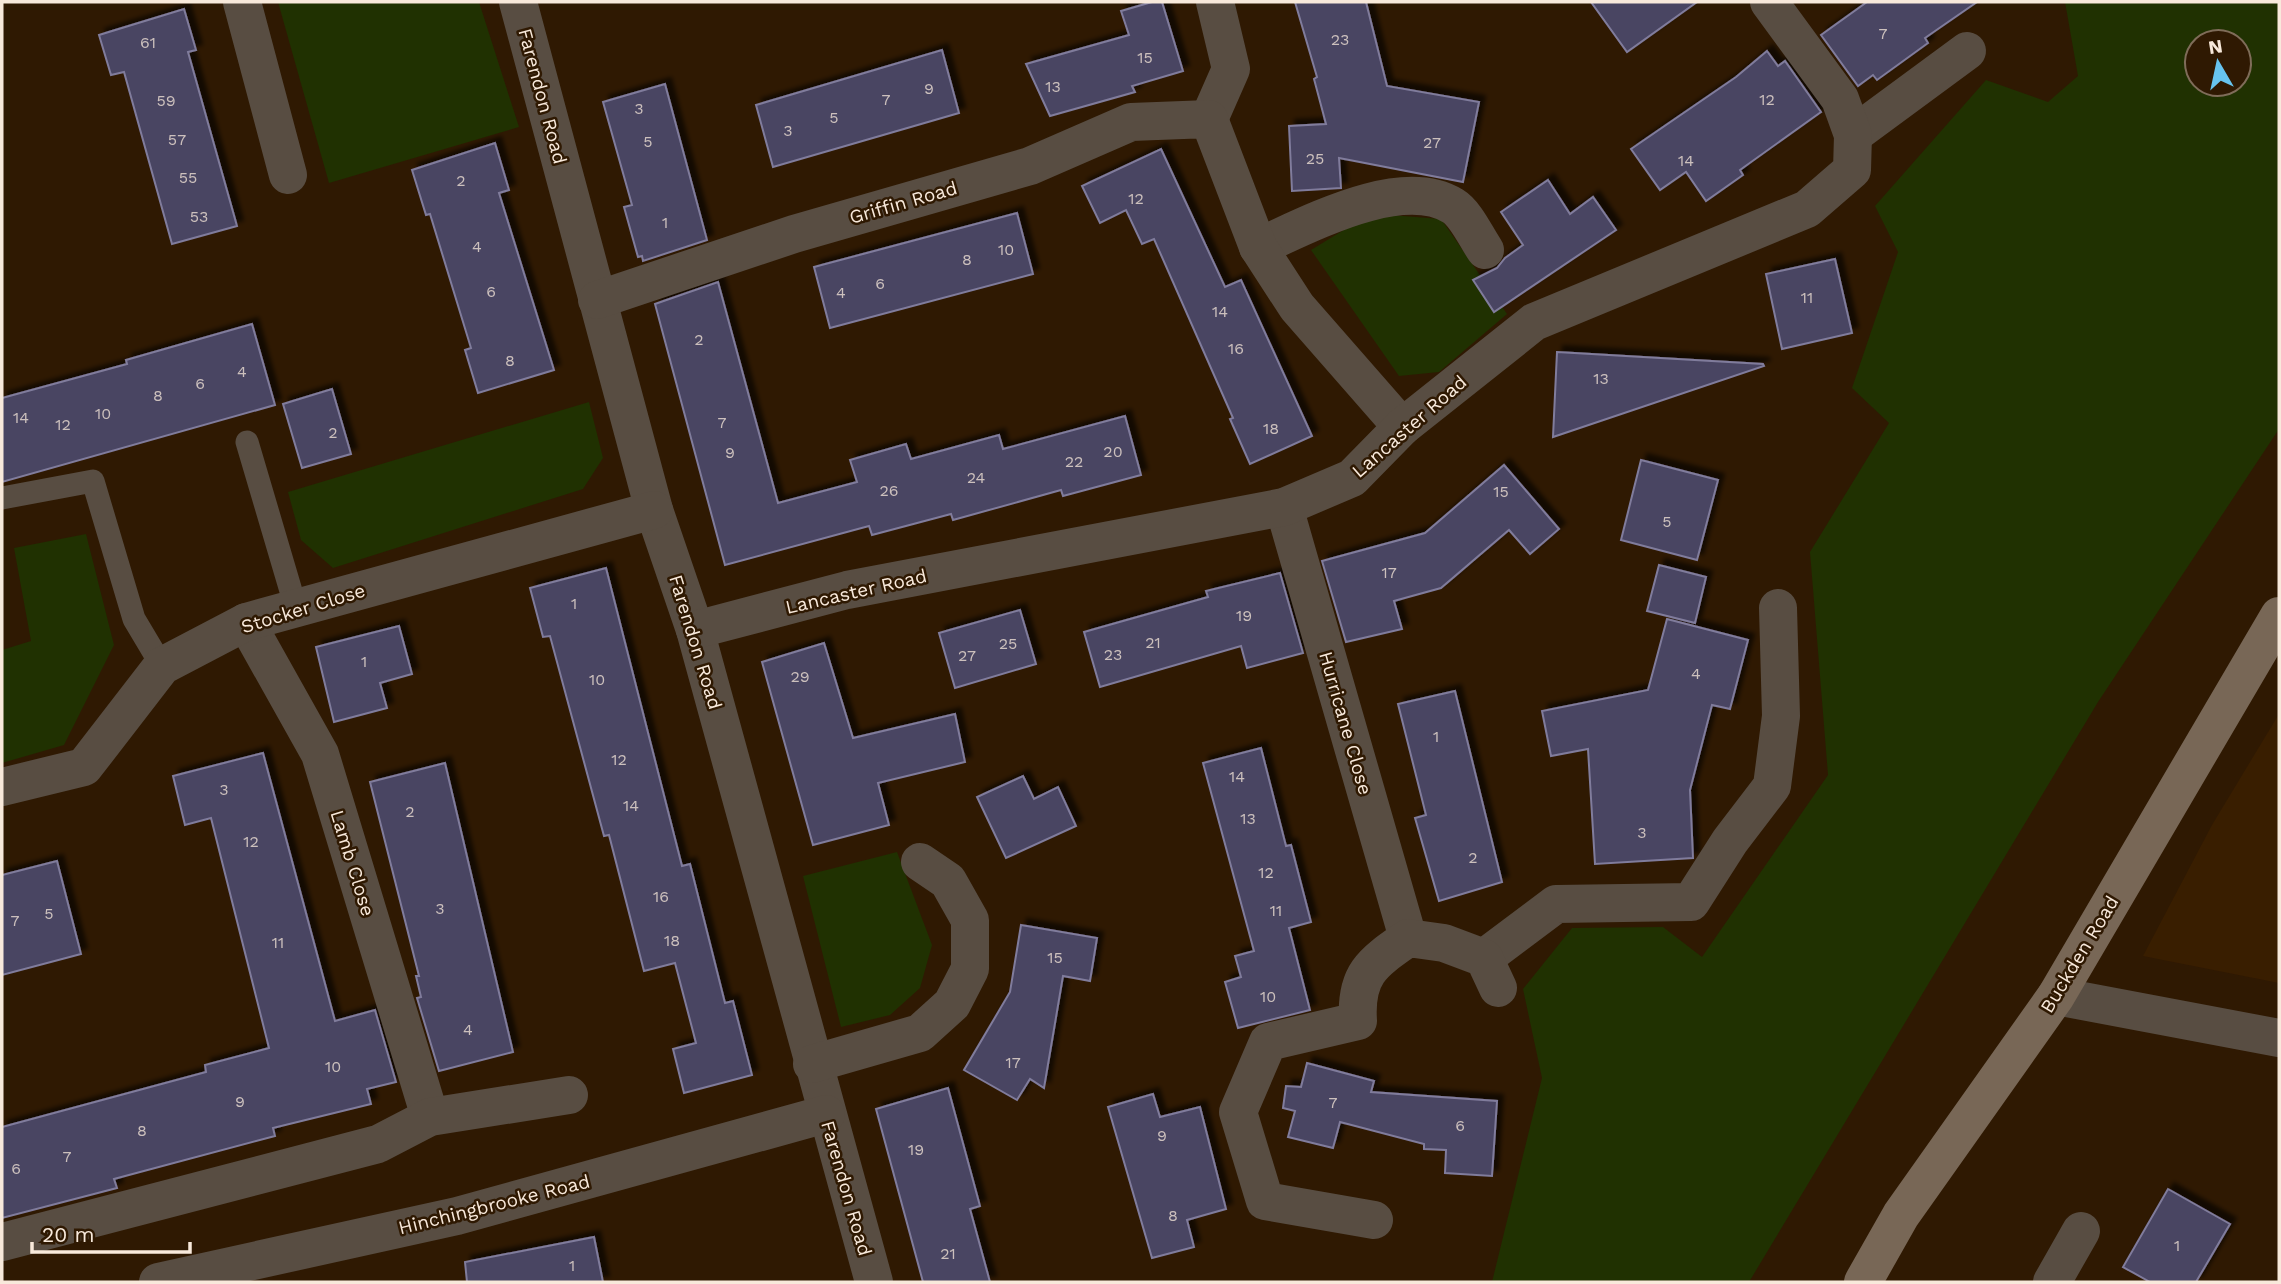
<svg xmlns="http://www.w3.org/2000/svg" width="2281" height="1284" font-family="'Work Sans',sans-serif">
	<defs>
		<filter id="shadow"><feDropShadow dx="6" dy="-6" stdDeviation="2" flood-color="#0009"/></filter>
	</defs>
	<rect width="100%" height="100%" fill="#2f1902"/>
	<path fill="#391e00" d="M2279,714V983L2143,956L2212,825Z"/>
	<g fill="#203101" fill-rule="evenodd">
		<path d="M278,2H479L519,127L329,183Z"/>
		<path d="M2065,2H2279V429L2098,702L1749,1282H1492L1542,1078L1523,989L1572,928L1663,927L1702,957L1828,775L1810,552L1889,423L1852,388L1898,252L1875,206L1986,80L2048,102L2078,76ZM2239,42V84H2197V42Z"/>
		<path d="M1390,215L1441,219L1507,314L1439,372L1399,376L1311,250L1352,225Z"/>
		<path d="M589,402L603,458L583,489L333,568L301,540L288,492Z"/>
		<path d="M86,534L114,645L64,745L2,763V650L31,641L14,548Z"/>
		<path d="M897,852L932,945L920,988L890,1015L841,1027L803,876Z"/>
	</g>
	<g fill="#494562" stroke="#807c9c" stroke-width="2" filter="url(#shadow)">
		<path d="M1152,2H1162L1183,71L1132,86L1135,92L1050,116L1026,64L1129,35L1121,11Z"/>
		<path d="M1295,2H1366L1387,86L1479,102L1463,182L1339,158L1341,188L1292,191L1289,126L1326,124L1314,79L1317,77Z"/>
		<path d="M1591,2H1697L1627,52Z"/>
		<path d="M1867,2H1977L1925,38L1928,43L1877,80L1873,75L1858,86L1821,35Z"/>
		<path d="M184,9L196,50L188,52L237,226L172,244L124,72L111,75L99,35Z"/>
		<path d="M942,50L959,113L773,167L756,105Z"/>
		<path d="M1767,51L1778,66L1785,61L1821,112L1740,170L1743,175L1706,201L1686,172L1660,190L1631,149L1736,77Z"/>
		<path d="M665,84L707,240L643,261L642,256L638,257L624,207L632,205L603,102Z"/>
		<path d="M495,143L509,190L499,193L554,370L478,393L465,350L471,348L430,214L426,215L412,170Z"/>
		<path d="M1161,149L1225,287L1241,280L1312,436L1250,464L1230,419L1233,418L1154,239L1142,244L1126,210L1100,223L1082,186Z"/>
		<path d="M1548,180L1570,214L1593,197L1616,230L1494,312L1473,280L1497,268L1505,258L1523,245L1501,212Z"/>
		<path d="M1017,213L1033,274L830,328L814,267Z"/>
		<path d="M1835,259L1852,333L1782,349L1766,274Z"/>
		<path d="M718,282L778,503L857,482L850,460L906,444L911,459L999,435L1003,449L1125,416L1141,475L1063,496L1061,490L953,520L951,514L872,535L869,526L725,565L655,304Z"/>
		<path d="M252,324L275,405L2,482V398L127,364L126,360Z"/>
		<path d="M1557,352L1763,364L1764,366L1553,437Z"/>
		<path d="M332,389L351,454L302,468L283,404Z"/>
		<path d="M1641,460L1718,480L1697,560L1621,540Z"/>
		<path d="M1504,465L1559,529L1530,554L1509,530L1441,588L1394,601L1402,629L1346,642L1322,561L1425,533Z"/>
		<path d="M1659,565L1706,577L1695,623L1647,611Z"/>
		<path d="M606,568L682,866L690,864L725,1003L733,1001L752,1075L684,1093L673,1049L696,1043L675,963L644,971L609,835L604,836L550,636L543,637L530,588Z"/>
		<path d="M1280,573L1303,653L1247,668L1241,646L1100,687L1084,632L1208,597L1206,591Z"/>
		<path d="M1020,610L1036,664L955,688L939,633Z"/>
		<path d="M1667,619L1748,640L1730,709L1712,705L1690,790L1693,858L1595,864L1588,749L1551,756L1542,711L1648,690Z"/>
		<path d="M399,626L412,674L380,683L387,708L334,722L316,647Z"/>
		<path d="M824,643L853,738L955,714L965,762L878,783L889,825L813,845L762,662Z"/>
		<path d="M1455,691L1502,882L1439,901L1415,818L1426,815L1398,704Z"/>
		<path d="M1261,748L1286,846L1291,845L1311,922L1289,928L1310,1010L1238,1028L1225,982L1241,977L1235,956L1254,951L1203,763Z"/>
		<path d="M263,753L335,1021L375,1010L396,1082L367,1089L371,1104L273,1128L275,1136L114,1179L117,1188L2,1218V1127L206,1072L205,1065L269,1048L211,818L185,825L173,776Z"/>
		<path d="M445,763L513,1052L439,1071L417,998L421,997L416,976H419L370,782Z"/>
		<path d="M1023,776L1034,799L1058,787L1076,826L1006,858L977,797Z"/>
		<path d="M57,861L81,954L2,975V875Z"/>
		<path d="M1021,925L1097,938L1090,981L1063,976L1044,1088L1030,1079L1017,1100L964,1070L1010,992Z"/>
		<path d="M1307,1063L1374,1081L1371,1092L1497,1101L1492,1176L1445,1173L1446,1150L1424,1149V1144L1340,1122L1333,1148L1288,1137L1295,1111L1283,1108L1286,1086L1301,1087Z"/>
		<path d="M948,1088L980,1206L970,1209L990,1282H923L876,1109Z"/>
		<path d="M1153,1094L1160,1117L1200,1107L1226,1209L1187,1220L1194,1247L1152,1258L1108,1107Z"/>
		<path d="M2168,1189L2230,1224L2196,1282H2150L2123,1267Z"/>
		<path d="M594,1237L603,1282H467L465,1262Z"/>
	</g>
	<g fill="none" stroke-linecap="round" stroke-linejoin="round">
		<g stroke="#584d42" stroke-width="23">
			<path d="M247,442L296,608"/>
			<path d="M2,498L93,481L134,619L162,666"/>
		</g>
		<g stroke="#584d42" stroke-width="38">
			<path d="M242,2L288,175"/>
			<path d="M518,2L654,510L695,630L874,1282"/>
			<path d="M1209,119L1231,69L1215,2"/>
			<path d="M1853,135L1967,51"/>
			<path d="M1258,247C1308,225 1401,174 1453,206C1466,214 1476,237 1485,250"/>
			<path d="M597,300L794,234L1030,166L1131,122L1209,119L1258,247L1297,307L1402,427"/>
			<path d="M1284,507L1408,938"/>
			<path d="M246,622L320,754L430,1117"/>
			<path d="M695,630L847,590L1284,507L1352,478L1402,427L1534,322L1807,209L1852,170L1853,135L1840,99L1769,2"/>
			<path d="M2,787L84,767L162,666L246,622L654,510"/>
			<path d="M1484,958L1556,904L1691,902L1730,841L1772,786L1781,716L1778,608"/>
			<path d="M2056,996L2279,1038"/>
			<path d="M812,1064L920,1033L952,1004L970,969V920L948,881L920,862"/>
			<path d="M1374,1220L1265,1201L1238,1112L1268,1042L1358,1021C1355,974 1372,963 1408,938L1444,943L1484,958L1498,988"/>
			<path d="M2,1242L378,1144L430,1117L569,1095"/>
			<path d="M158,1282L457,1216L826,1114"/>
			<path d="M2052,1282L2081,1231"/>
		</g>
		<path stroke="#786756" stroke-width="38" d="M1863,1282L1901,1215L2056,996L2279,616"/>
	</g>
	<g text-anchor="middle" stroke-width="5" stroke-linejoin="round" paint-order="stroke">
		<g font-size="16" fill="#ccc0bd">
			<text x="1883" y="39">7</text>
			<text x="1340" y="45">23</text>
			<text x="148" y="48">61</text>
			<text x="1145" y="63">15</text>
			<text x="1053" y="92">13</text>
			<text x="929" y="94">9</text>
			<text x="886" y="105">7</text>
			<text x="1767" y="105">12</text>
			<text x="166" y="106">59</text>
			<text x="639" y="114">3</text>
			<text x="834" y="123">5</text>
			<text x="788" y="136">3</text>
			<text x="177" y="145">57</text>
			<text x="648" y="147">5</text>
			<text x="1432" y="148">27</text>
			<text x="1315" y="164">25</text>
			<text x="1686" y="166">14</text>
			<text x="188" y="183">55</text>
			<text x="461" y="186">2</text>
			<text x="1136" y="204">12</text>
			<text x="199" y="222">53</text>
			<text x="665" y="228">1</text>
			<text x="477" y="252">4</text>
			<text x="1006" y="255">10</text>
			<text x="967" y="265">8</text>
			<text x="880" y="289">6</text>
			<text x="491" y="297">6</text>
			<text x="841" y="298">4</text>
			<text x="1807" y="303">11</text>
			<text x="1220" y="317">14</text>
			<text x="699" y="345">2</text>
			<text x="1236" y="354">16</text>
			<text x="510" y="366">8</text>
			<text x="242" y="377">4</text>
			<text x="1601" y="384">13</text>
			<text x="200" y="389">6</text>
			<text x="158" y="401">8</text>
			<text x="103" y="419">10</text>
			<text x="21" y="423">14</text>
			<text x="722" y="428">7</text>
			<text x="63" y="430">12</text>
			<text x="1271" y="434">18</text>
			<text x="333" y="438">2</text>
			<text x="1113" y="457">20</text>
			<text x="730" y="458">9</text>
			<text x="1074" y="467">22</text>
			<text x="976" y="483">24</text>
			<text x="889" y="496">26</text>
			<text x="1501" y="497">15</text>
			<text x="1667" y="527">5</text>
			<text x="1389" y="578">17</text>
			<text x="574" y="609">1</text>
			<text x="1244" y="621">19</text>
			<text x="1153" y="648">21</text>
			<text x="1008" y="649">25</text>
			<text x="1113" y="660">23</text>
			<text x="967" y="661">27</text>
			<text x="364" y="667">1</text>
			<text x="1696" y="679">4</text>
			<text x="800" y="682">29</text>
			<text x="597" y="685">10</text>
			<text x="1436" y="742">1</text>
			<text x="619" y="765">12</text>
			<text x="1237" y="782">14</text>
			<text x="224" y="795">3</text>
			<text x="631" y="811">14</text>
			<text x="410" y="817">2</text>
			<text x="1248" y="824">13</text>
			<text x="1642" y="838">3</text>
			<text x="251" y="847">12</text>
			<text x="1473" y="863">2</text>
			<text x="1266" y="878">12</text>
			<text x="661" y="902">16</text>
			<text x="440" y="914">3</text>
			<text x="1276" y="916">11</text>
			<text x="49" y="919">5</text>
			<text x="15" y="926">7</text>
			<text x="672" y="946">18</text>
			<text x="278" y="948">11</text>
			<text x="1055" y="963">15</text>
			<text x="1268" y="1002">10</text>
			<text x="468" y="1035">4</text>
			<text x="1013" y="1068">17</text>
			<text x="333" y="1072">10</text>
			<text x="240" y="1107">9</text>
			<text x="1333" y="1108">7</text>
			<text x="1460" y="1131">6</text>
			<text x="142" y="1136">8</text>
			<text x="1162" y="1141">9</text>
			<text x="916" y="1155">19</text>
			<text x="67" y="1162">7</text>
			<text x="16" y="1174">6</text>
			<text x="1173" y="1221">8</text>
			<text x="2177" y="1251">1</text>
			<text x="948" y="1259">21</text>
			<text x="572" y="1271">1</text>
		</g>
		<g font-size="19" fill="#f8e9db" stroke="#2f1902">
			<text transform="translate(543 96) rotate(75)" y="7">Farendon Road</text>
			<text transform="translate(903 202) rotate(-16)" y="7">Griffin Road</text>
			<text transform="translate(1409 426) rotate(-41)" y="7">Lancaster Road</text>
			<text transform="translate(856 591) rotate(-13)" y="7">Lancaster Road</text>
			<text transform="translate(303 608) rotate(-17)" y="7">Stocker Close</text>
			<text transform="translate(696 642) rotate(73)" y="7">Farendon Road</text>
			<text transform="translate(1346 723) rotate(74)" y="7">Hurricane Close</text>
			<text transform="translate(353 863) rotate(73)" y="7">Lamb Close</text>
			<text transform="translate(2079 954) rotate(-59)" y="7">Buckden Road</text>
			<text transform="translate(847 1188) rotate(74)" y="7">Farendon Road</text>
			<text transform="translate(494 1204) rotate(-14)" y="7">Hinchingbrooke Road</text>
		</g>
	</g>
	<rect width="2281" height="1284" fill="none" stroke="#f8e9db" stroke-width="7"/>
	<g transform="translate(2218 63) rotate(351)"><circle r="33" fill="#2f1902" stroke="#7f6c59" stroke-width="2"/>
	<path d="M0-5L12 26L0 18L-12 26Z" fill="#67c4ef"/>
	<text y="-10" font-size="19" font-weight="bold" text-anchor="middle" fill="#f8e9db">N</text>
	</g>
	<path d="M32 1242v10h158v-10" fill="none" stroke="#f8e9db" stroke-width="3.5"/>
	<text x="42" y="1242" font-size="21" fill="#f8e9db" stroke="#2f1902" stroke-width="5" paint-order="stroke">20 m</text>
</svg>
